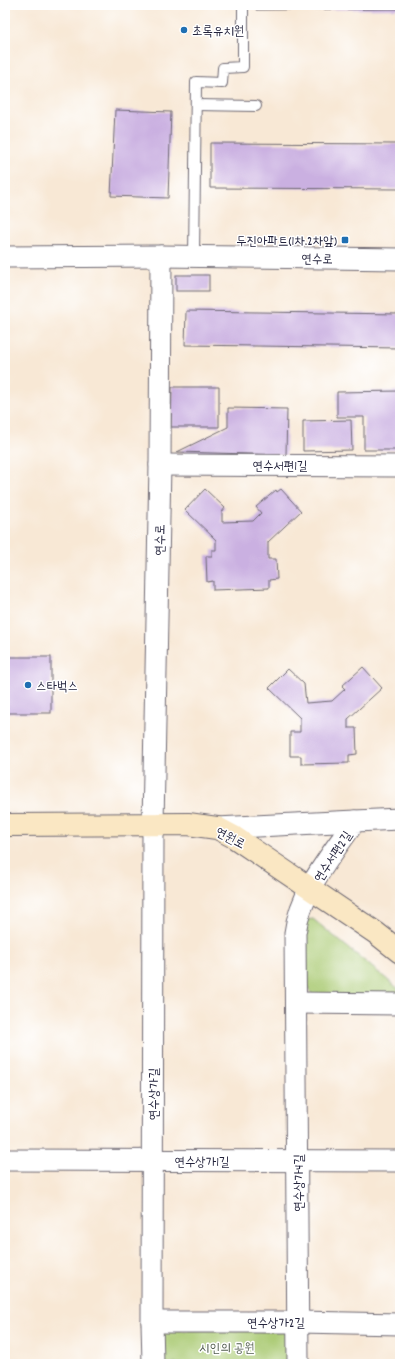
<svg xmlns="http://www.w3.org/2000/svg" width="405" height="1369" font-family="Dekko,'Poor Story',sans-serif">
	<rect width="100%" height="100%" fill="#fff"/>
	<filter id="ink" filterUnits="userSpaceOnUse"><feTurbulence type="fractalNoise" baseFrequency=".025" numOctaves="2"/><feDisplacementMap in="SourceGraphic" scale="8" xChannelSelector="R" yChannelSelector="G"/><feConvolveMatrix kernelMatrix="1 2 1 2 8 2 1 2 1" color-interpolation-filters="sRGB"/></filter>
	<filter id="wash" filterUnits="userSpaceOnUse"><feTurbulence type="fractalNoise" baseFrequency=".012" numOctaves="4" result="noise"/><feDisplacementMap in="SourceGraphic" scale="16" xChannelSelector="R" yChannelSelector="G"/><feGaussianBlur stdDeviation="0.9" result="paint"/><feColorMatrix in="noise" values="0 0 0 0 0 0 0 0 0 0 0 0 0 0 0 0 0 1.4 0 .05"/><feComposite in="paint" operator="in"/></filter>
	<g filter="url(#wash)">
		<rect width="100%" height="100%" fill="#f8e8d5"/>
		<g fill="#aaca73" stroke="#667657">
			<path d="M313,919L400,990V992L397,996L312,995L306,984V920Z"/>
			<path d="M160,1330L293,1331V1364H160Z"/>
		</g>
		<g id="blocks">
			<g fill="#cab0e1">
				<path d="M256,5H400V9L256,10Z"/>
				<path d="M115,110L171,112L168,198L111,196Z"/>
				<path d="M210,143L400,144V189L210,188Z"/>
				<rect x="176" y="275" width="33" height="16"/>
				<path d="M186,311L400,314V348L185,345Z"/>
				<path d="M172,387H219V427H171Z"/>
				<path d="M400,391V450H364V417H337V392Z"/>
				<path d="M228,408L287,409L286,455L177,452L228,427Z"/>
				<path d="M351,420L352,450L303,451V421Z"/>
				<path d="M205,489L225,508L222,512V522L253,521L261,513L256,507L276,490L277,492L281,489L301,511L268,542V559H276L277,579L269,580V588L213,590V581L207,582L206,556H212V550H216V540L185,510Z"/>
				<rect x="5" y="657" width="46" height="56"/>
				<path d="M363,667L382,688L348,719V728H356L357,754L349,755V763L301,764V756H290V732H300V718L269,688L288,669L304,684L306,703L332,701L345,689L342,686Z"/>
			</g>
		</g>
	</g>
	<g filter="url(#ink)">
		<use href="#blocks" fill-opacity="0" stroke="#6d6771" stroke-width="1"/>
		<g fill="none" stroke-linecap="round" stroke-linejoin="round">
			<g stroke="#6d6771" stroke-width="12">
				<g id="lane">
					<path d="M196,105L256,106"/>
					<path d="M194,257L196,82L222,83L223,68L243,67V5"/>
				</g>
			</g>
			<g stroke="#6d6771" stroke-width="23">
				<g id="street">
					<path d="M5,257L161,256L400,259"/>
					<path d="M160,465L400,466"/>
					<path d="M217,828L355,821"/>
					<path d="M296,1003L400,1004"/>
					<path d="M5,1160L400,1161"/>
					<path d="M152,1322H298L400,1324"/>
					<path d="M153,1364L152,1322L153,824L160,465L161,256"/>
					<path d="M298,1364L295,933C300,892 332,854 355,821L400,819"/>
				</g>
			</g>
			<g stroke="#6d6771" stroke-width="24">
				<path id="secondary" d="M5,825L188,824L217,828L234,837L376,933L400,952"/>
			</g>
			<use href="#lane" stroke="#fff" stroke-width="10"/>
			<use href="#street" stroke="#fff" stroke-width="21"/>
			<use href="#secondary" stroke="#fae7c3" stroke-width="22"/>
		</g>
	</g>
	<g fill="#1f6fb2" stroke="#fff" stroke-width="1.5">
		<circle cx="184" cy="30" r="4"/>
		<rect x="341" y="236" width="8" height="8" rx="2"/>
		<circle cx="28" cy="685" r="4"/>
	</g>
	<g text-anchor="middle" stroke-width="3" stroke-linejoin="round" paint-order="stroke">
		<g font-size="13" fill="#22223b" stroke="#fff" text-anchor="start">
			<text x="192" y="35">초록유치원</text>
			<text x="337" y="245" text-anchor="end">두진아파트(1차.2차앞)</text>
			<text x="36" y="690">스타벅스</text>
		</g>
		<g font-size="13" fill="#22223b" stroke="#fff">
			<text transform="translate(317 258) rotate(1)" y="5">연수로</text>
			<text x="280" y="470">연수서편1길</text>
			<text transform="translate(159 540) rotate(-89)" y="5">연수로</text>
			<text transform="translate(231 837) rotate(28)" y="5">연원로</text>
			<text transform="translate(332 856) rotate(-57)" y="5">연수서편2길</text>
			<text transform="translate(153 1094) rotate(-90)" y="5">연수상가길</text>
			<text x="202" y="1166">연수상가1길</text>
			<text transform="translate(298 1183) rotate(-90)" y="5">연수상가4길</text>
			<text x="276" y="1327">연수상가2길</text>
		</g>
		<g font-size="13" fill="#525d4f" stroke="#fff">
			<text x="227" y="1352">시인의 공원</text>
		</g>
	</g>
	<rect width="405" height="1369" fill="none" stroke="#fff" stroke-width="20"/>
</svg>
